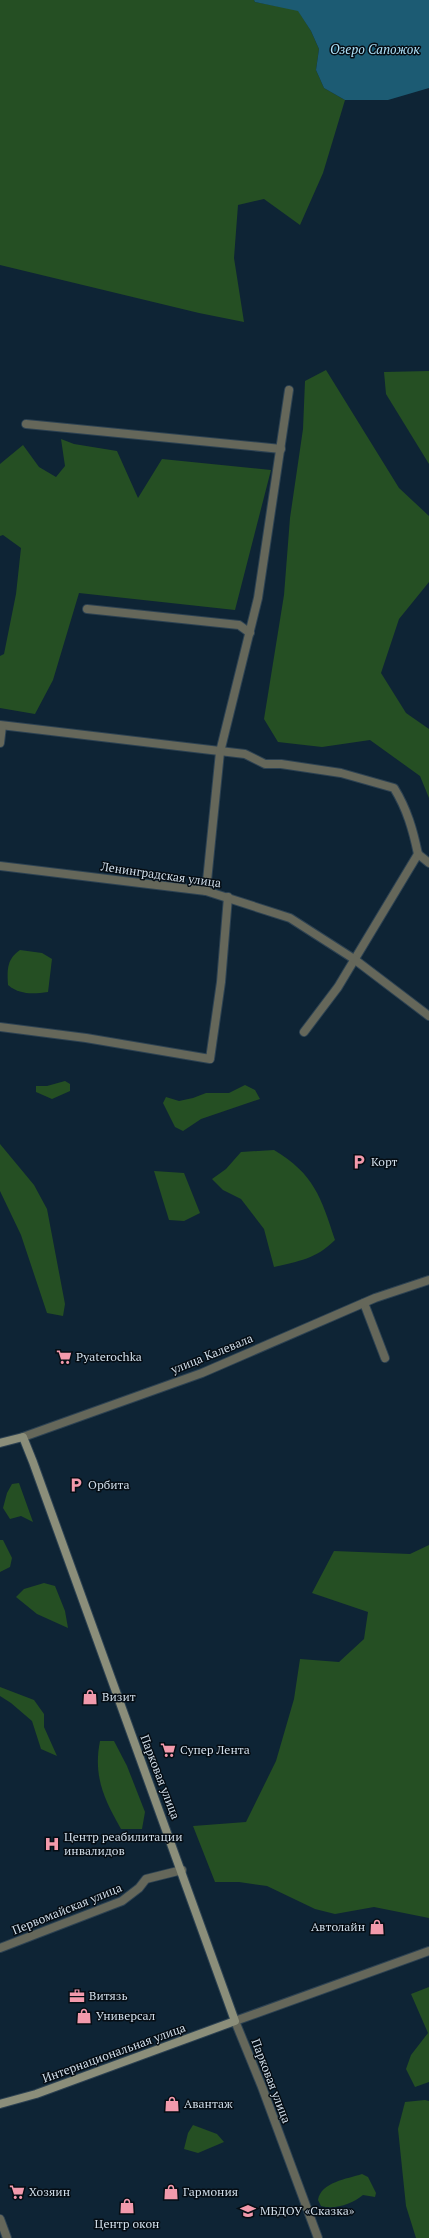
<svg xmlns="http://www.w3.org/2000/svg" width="429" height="2238" font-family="'PT Serif',serif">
	<rect width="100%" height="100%" fill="#0e2435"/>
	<g fill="#254f23">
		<path d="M0,0H254L255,2L298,10L311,31L319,49L316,70L324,88L345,100L323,173L300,225L264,199L238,205L234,258L244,322L199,313L0,265Z"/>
		<path d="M326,370L399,488L429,516V582L399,619L381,673L406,713L429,729V798L420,776L370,740L322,747L278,742L264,719L284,595L290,518L303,429L305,381Z"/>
		<path d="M429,371V464L386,394L384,372Z"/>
		<path d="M61,439L74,444L117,451L138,498L162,459L271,470L235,610L79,593L53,680L35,714L0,708V656L4,654L16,594L21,548L3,535L0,536V464L23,445L39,467L56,477L65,466Z"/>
		<path d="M20,950L42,953L52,959L48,992C33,994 20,995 8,985C7,969 7,959 20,950Z"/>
		<path d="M65,1081L70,1084V1091L52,1099L36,1092V1086H47Z"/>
		<path d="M245,1085L255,1090L260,1099L201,1119L183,1131L175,1127L163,1103L166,1097L179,1101L193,1098L206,1093H229Z"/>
		<path d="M0,1144L34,1185L47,1209L65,1304L63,1316L47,1313L21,1235L0,1191Z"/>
		<path d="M274,1150C314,1174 321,1197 335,1240C316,1259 299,1261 274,1267L264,1229L241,1199L223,1190L212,1179L226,1169L241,1152Z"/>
		<path d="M154,1171L184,1173L200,1213L184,1221L169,1220Z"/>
		<path d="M19,1483L33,1522L21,1516L10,1519L3,1508L7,1493L12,1484Z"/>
		<path d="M0,1540H3L12,1558L10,1567L0,1572Z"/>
		<path d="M429,1545V1918L374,1907L335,1914L315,1909L267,1886L239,1882H215L193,1826L246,1822L276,1761L294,1699L300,1659L339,1662L364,1639L368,1612L312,1593L334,1551L410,1554Z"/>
		<path d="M44,1583L55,1586L65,1611L68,1628L37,1614L16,1597L24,1589Z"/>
		<path d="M0,1687L34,1700L44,1714V1727L57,1756L41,1749L32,1721L11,1703L0,1696Z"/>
		<path d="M100,1741H114L127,1766L145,1812L142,1829H121C104,1799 93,1776 100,1741Z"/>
		<path d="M429,1987V2082L415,2087L406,2069L411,2055L428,2033L411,1994Z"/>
		<path d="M425,2100L429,2101V2238H416L406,2206L398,2129L405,2102Z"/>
		<path d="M193,2125L217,2134L224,2142L198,2153L184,2149L188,2133Z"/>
		<path d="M362,2174L368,2177L376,2193L375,2197L363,2195C352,2204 335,2210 321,2206L318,2200C321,2182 347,2179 362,2174Z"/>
	</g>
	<path fill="#1c5b73" d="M254,0H429V88L388,100H345L324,88L316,70L319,49L311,31L298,11L255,2Z"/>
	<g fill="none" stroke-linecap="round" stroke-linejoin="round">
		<g stroke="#2d4252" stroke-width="10">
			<g id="minor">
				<path d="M26,424L281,449"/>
				<path d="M87,609L239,625L250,633"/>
				<path d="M0,725L245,754L265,764H281L341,773L394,788C407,809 413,830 418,854L338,987L304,1032"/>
				<path d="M0,743L2,726"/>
				<path d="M418,854L429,863"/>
				<path d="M0,866L206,891L290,918L354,959L429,1016"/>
				<path d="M206,891L220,752L258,598L289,390"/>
				<path d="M0,1027L86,1038L210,1059L221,982L228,897"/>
				<path d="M364,1303L385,1358"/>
				<path d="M23,1437L202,1373L375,1298L429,1280"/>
				<path d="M0,1948L122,1901L139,1888L146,1879L182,1870"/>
				<path d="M0,2219L7,2238"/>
			</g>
		</g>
		<g stroke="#2d4252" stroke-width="10">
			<path id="tertiary" d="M318,2238L262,2087L235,2021L429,1951"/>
		</g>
		<g stroke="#2d4252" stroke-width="10">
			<path id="secondary" d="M0,1443L23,1437L33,1462L235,2021L36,2094L0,2104"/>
		</g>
		<use href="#minor" stroke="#65675a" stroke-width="8"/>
		<use href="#tertiary" stroke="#65675a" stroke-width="8"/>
		<use href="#secondary" stroke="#8b8e7a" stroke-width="8"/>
	</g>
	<defs>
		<g id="parking-bare" transform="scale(1.2)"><path d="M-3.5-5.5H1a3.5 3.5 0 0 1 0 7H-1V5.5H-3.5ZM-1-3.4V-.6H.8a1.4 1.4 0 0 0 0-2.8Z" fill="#f29aac" stroke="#050d14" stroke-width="2.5" paint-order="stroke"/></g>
		<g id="supermarket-bare" transform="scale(1.2)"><path d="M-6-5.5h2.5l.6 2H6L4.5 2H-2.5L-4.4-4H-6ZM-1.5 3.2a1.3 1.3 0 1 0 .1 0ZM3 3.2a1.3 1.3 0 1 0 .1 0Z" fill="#f29aac" stroke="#050d14" stroke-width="2.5" paint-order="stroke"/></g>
		<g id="shop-bare" transform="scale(1.2)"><path d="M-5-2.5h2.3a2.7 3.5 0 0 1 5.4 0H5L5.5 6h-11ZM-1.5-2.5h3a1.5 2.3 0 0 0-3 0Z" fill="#f29aac" stroke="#050d14" stroke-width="2.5" paint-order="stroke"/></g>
		<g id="hospital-bare" transform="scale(1.2)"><path d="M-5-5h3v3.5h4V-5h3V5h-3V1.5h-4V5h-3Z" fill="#f29aac" stroke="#050d14" stroke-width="2.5" paint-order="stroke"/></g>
		<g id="office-bare" transform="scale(1.2)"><path d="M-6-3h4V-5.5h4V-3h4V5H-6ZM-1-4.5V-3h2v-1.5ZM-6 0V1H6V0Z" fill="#f29aac" stroke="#050d14" stroke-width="2.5" paint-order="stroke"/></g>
		<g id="school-bare" transform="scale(1.2)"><path d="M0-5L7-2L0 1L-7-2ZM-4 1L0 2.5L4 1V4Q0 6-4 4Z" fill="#f29aac" stroke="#050d14" stroke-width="2.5" paint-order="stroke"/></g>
	</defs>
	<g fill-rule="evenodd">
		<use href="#parking-bare" x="359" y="1162"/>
		<use href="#supermarket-bare" x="64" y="1357"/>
		<use href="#parking-bare" x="76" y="1485"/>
		<use href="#shop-bare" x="90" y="1697"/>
		<use href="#supermarket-bare" x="168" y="1750"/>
		<use href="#hospital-bare" x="52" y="1844"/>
		<use href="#shop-bare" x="377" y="1927"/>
		<use href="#office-bare" x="77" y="1996"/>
		<use href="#shop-bare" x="84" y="2016"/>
		<use href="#shop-bare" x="172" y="2104"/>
		<use href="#supermarket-bare" x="17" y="2192"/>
		<use href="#shop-bare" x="171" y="2192"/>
		<use href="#shop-bare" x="127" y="2206"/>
		<use href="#school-bare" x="248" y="2211"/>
	</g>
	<g text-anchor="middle" stroke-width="3" stroke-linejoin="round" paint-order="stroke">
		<g font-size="12" fill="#d1deea" stroke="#050d14">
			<text transform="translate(161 875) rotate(8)" y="4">Ленинградская улица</text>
			<text transform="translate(212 1354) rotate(-22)" y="4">улица Калевала</text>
			<text transform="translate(160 1777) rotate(69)" y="4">Парковая улица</text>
			<text transform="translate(67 1909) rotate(-22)" y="4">Первомайская улица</text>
			<text transform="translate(114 2053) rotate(-20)" y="4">Интернациональная улица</text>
			<text transform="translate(271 2081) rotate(69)" y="4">Парковая улица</text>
		</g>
		<g font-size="12" fill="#d1deea" stroke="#050d14" text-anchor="start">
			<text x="371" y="1166">Корт</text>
			<text x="76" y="1361">Pyaterochka</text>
			<text x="88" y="1489">Орбита</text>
			<text x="102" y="1701">Визит</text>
			<text x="180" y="1754">Супер Лента</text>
			<text x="64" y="1841">Центр реабилитации<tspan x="64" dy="14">инвалидов</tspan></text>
			<text x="365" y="1931" text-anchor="end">Автолайн</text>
			<text x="89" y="2000">Витязь</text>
			<text x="96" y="2020">Универсал</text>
			<text x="184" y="2108">Авантаж</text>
			<text x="29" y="2196">Хозяин</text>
			<text x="183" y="2196">Гармония</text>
			<text x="260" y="2215">МБДОУ «Сказка»</text>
			<text x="127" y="2228" text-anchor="middle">Центр окон</text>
		</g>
		<g font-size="13" font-style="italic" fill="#afe2f9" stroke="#050d14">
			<text x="375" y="54">Озеро Сапожок</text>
		</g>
	</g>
</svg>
